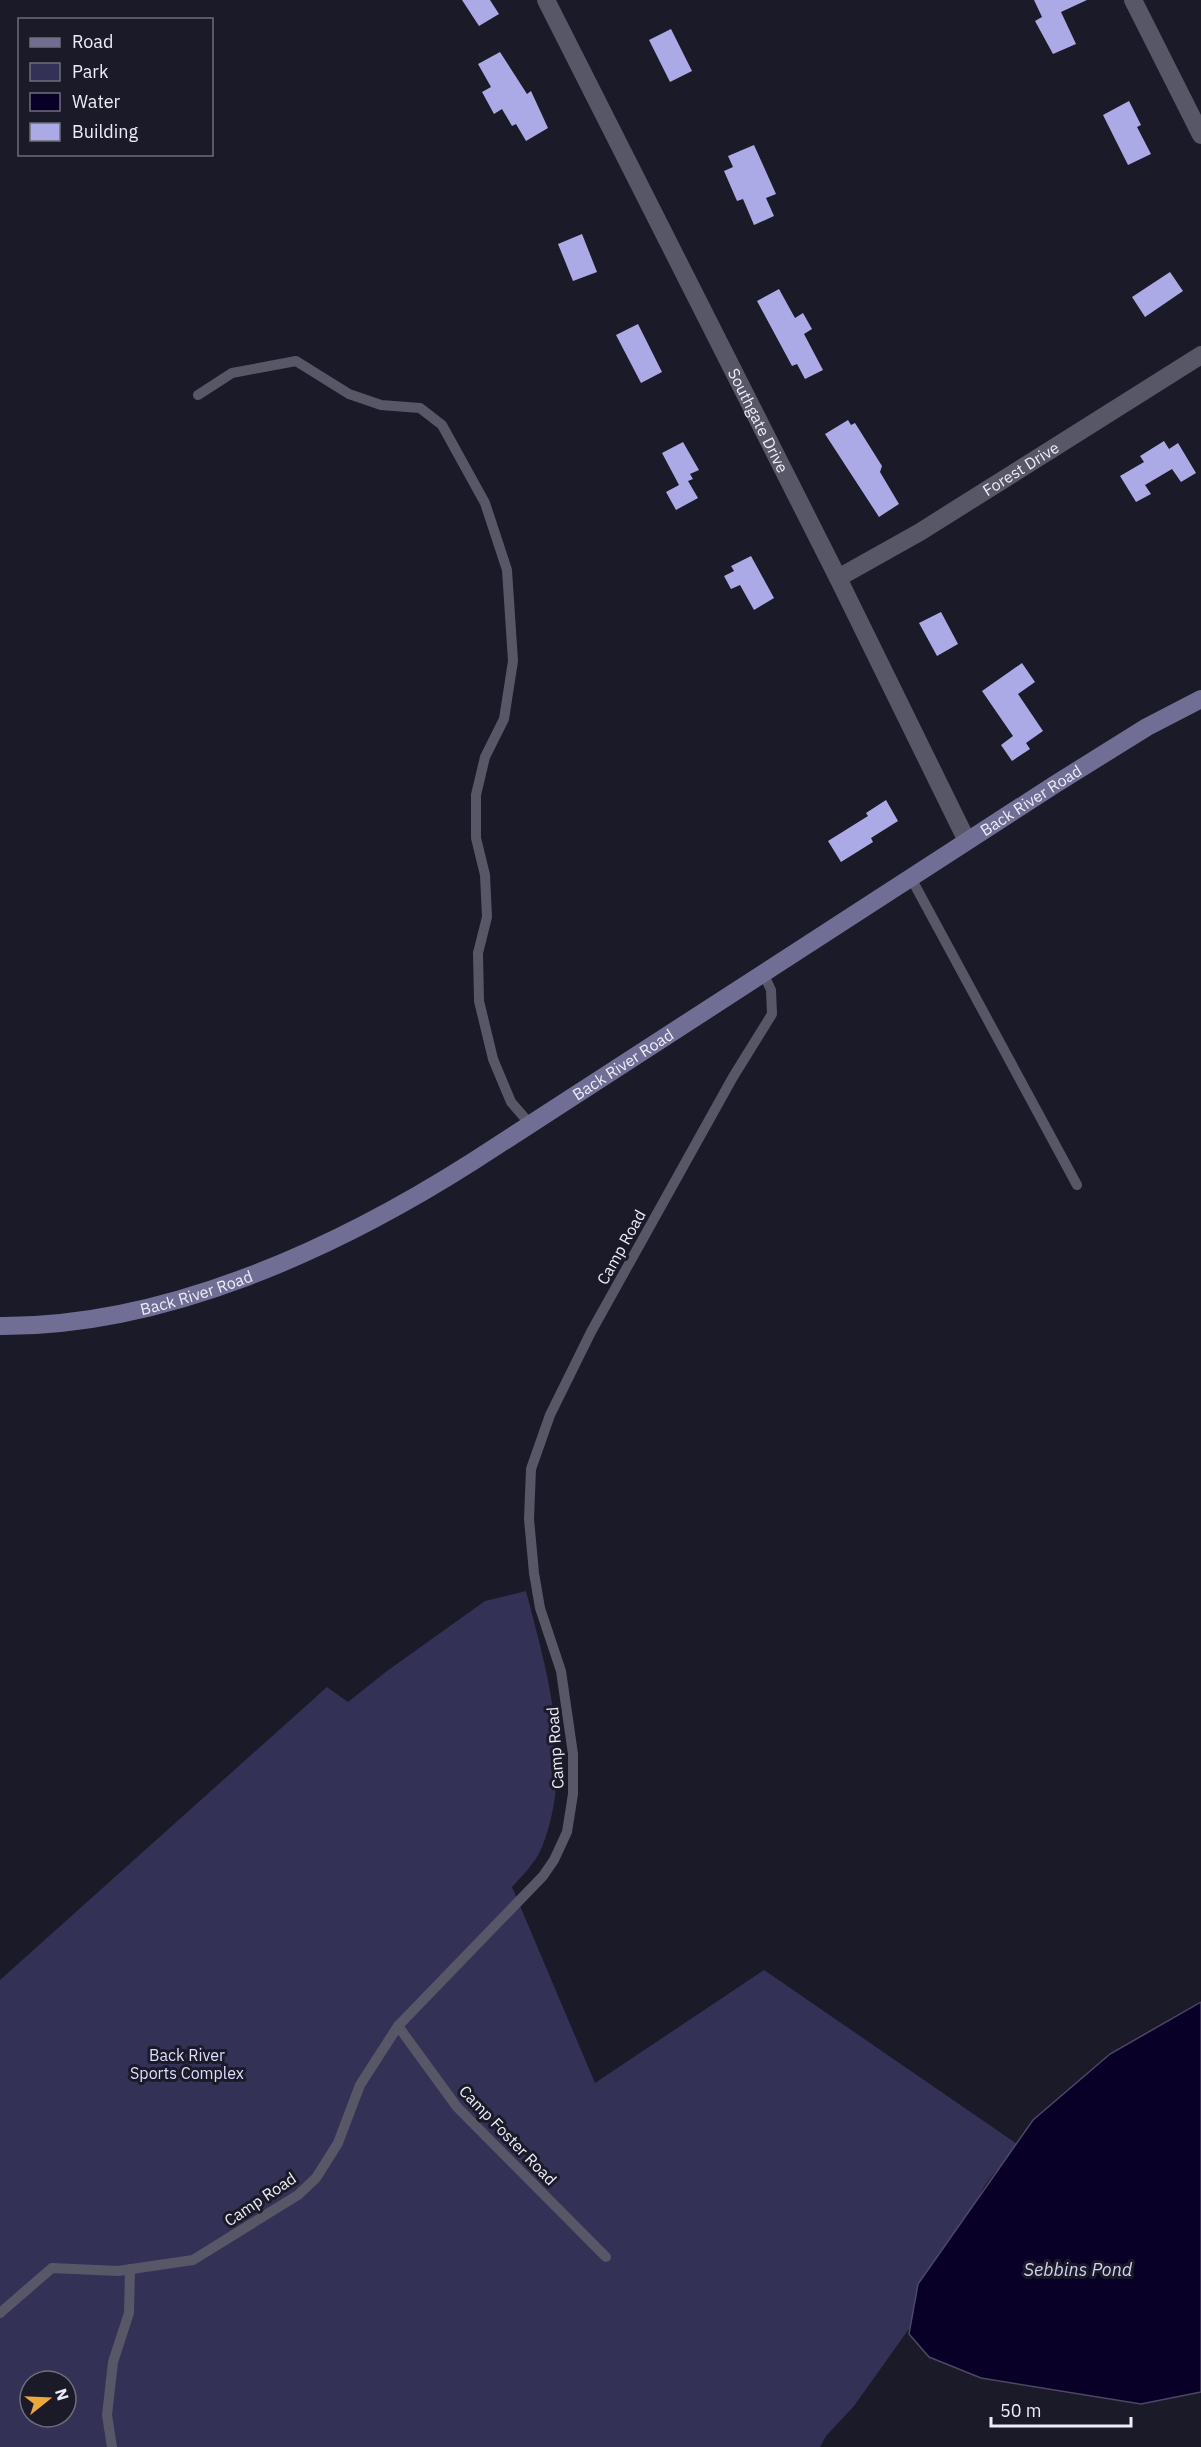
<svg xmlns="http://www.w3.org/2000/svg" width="1201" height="2447" font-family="'IBM Plex Sans',sans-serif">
	<rect width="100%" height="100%" fill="#1b1a28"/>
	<path fill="#343157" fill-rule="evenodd" d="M526,1591C547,1672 575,1764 542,1847C536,1862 523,1875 512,1887L595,2083L764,1970L1017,2144L985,2185L965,2221L938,2288L854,2406L826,2436L820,2447H0V1980L327,1687L348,1702L387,1671L485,1601ZM30,2381H66V2417H30Z"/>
	<path fill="#090027" stroke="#4d4766" stroke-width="1.5" d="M1201,2002V2392L1141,2404L981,2378L929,2357L909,2334L918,2284L1033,2120L1110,2054Z"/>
	<g fill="#acaae6">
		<path d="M462,0H490L499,14L479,26Z"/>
		<path d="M1034,0H1087L1061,12L1076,44L1053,54L1035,21L1042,17Z"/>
		<path d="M671,29L692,71L670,82L649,40Z"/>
		<path d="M500,52L527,94L531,91L548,128L526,141L516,124L512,126L502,109L494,114L482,92L491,87L478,64Z"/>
		<path d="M1129,101L1141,125L1137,127L1151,154L1128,165L1103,115Z"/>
		<path d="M754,145L776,194L766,198L774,216L754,225L743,199L737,201L724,171L733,167L728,156Z"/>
		<path d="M582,234L597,272L573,281L558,244Z"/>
		<path d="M1170,272L1183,291L1145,317L1132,297Z"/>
		<path d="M779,289L795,318L803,313L812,329L804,334L823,370L805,379L797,364L792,366L757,301Z"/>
		<path d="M638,324L662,372L641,383L616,335Z"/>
		<path d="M848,420L851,425L855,423L882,466L880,472L899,504L879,517L825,434Z"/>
		<path d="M1164,441L1169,449L1178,443L1196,473L1181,482L1172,469L1145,485L1151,494L1136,502L1120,476L1144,462L1140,456Z"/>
		<path d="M683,442L699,470L690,474L693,479L688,481L698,498L676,510L666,492L679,485L662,453Z"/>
		<path d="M751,556L774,598L754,610L740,585L731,589L724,576L734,571L731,566Z"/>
		<path d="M941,612L958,644L937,656L919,623Z"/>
		<path d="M1022,663L1035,682L1018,694L1043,731L1026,743L1030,749L1012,761L1001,745L1013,736L982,691Z"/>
		<path d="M886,800L898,821L871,838L873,842L841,862L828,841L868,816L866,813Z"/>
	</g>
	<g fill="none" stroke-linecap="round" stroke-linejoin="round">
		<g stroke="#575767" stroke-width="10">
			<path d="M198,395L232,373L296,361L349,394L381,405L420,408L442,425L485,503L507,570L513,661L504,719L485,757L476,795V838L485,875L487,917L478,953L479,1001L493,1059L511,1102L530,1124"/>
			<path d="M911,878L1077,1185"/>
			<path d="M398,2026L457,2107L606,2257"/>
			<path d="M0,2313L52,2268L118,2271L193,2260L298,2195L316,2178L338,2143L360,2085L398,2026L543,1876L554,1860L567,1832L573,1794V1754L561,1671L540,1608L534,1573L529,1519L531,1469L550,1415L591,1332L733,1077L772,1014L771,990L764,975"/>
			<path d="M112,2447L107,2415L113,2362L129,2313L130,2269"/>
		</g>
		<g stroke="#575767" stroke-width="18">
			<path id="s1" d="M546,0L838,578L967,841"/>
			<path d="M1133,0L1201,135"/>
			<path id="s2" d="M838,578L920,532L1201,355"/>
		</g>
		<path stroke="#706e94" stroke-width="18" id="s3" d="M0,1326C165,1327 335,1249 472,1162L1054,785L1147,727L1201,699"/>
	</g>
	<g text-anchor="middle" stroke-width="6" stroke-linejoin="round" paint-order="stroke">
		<g font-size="16" fill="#ededf8" stroke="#1b1a28">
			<text dy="6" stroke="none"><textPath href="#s1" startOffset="471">Southgate Drive</textPath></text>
			<text dy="6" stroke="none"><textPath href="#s2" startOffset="213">Forest Drive</textPath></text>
			<text dy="6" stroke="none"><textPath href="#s3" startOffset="1172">Back River Road</textPath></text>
			<text dy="6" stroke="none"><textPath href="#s3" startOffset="686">Back River Road</textPath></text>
			<text transform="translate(621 1247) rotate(-61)" y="6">Camp Road</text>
			<text dy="6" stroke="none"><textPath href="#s3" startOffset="200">Back River Road</textPath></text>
			<text transform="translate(555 1748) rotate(-94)" y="6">Camp Road</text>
			<text transform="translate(508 2135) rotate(46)" y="6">Camp Foster Road</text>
			<text transform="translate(260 2199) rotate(-34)" y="6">Camp Road</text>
		</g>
		<g font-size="16" fill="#dcdcfd" stroke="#1b1a28">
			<text x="187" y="2061">Back River<tspan x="187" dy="18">Sports Complex</tspan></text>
		</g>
		<g font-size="18" font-style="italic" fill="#d3d3f4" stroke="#1b1a28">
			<text x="1078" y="2276">Sebbins Pond</text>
		</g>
	</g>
	<rect x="18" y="18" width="195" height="138" fill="#1b1a28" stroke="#6f6e7b" stroke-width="1.5"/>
	<rect x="30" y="38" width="30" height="9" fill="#706e94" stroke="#6f6e7b" stroke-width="1.5"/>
	<text x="72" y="48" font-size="18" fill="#ededf8">Road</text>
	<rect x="30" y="63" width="30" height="18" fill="#343157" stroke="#6f6e7b" stroke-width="1.5"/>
	<text x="72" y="78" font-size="18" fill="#ededf8">Park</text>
	<rect x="30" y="93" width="30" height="18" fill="#090027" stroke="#6f6e7b" stroke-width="1.5"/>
	<text x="72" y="108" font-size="18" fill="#ededf8">Water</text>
	<rect x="30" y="123" width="30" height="18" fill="#acaae6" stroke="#6f6e7b" stroke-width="1.5"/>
	<text x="72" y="138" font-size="18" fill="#ededf8">Building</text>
	<g transform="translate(48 2399) rotate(72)"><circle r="28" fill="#1b1a28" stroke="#6f6e7b" stroke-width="1.5"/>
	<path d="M0-4.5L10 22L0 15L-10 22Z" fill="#eca93a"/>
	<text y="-9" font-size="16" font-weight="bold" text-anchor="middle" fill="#ededf8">N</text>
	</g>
	<path d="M991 2417v9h140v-9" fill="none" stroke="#ededf8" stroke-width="3"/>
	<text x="1000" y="2417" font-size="18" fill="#ededf8" stroke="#1b1a28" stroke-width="4.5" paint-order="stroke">50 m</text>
</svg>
